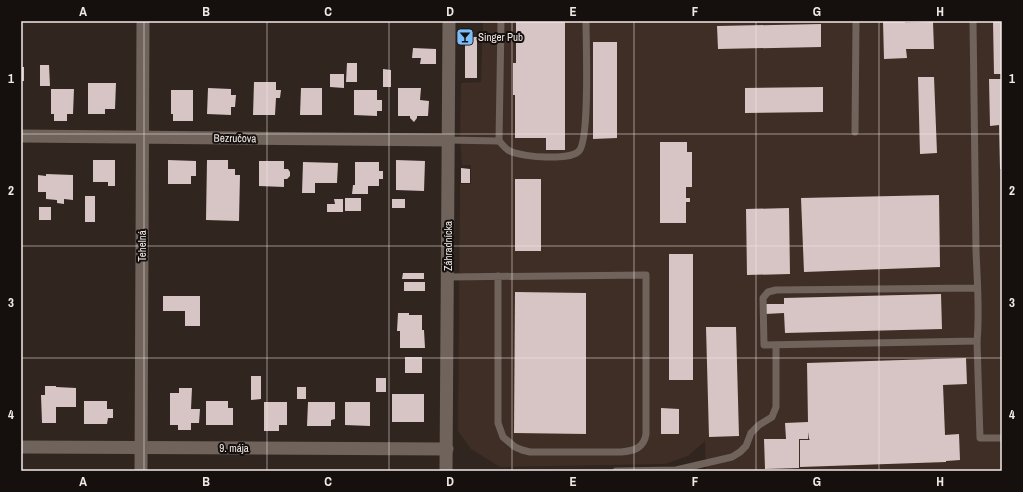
<svg xmlns="http://www.w3.org/2000/svg" width="1023" height="492" font-family="'Archivo Narrow',sans-serif">
	<rect width="100%" height="100%" fill="#30251f"/>
	<path fill="#3f2e25" d="M483,21H1002V471H706L705,441L688,456L665,464L500,467L471,449L458,431L460,184H471V165H462L460,140L461,83L481,82Z"/>
	<g fill="#d7c5c5">
		<path d="M516,21H565V150H546V138H515V95H513V63H516Z"/>
		<path d="M883,21H905V23L933,22L934,49H906L907,58L884,59Z"/>
		<path d="M993,21H1002V74H994Z"/>
		<path d="M821,24V47L718,49L717,26Z"/>
		<rect x="465" y="37" width="12" height="41"/>
		<path d="M593,42H617V138L593,139Z"/>
		<path d="M413,48L436,49V64H420L421,58H412Z"/>
		<path d="M347,63H357V82H346Z"/>
		<path d="M40,65H49L50,86H40Z"/>
		<rect x="21" y="67" width="3" height="14"/>
		<path d="M383,69L391,70V87H383Z"/>
		<path d="M330,74H344V88L330,87Z"/>
		<path d="M918,77H934L937,153L920,154Z"/>
		<path d="M989,79H1002V169H1000L999,125L990,126Z"/>
		<path d="M254,82H276V90H281L280,98H276L275,115H253Z"/>
		<path d="M88,83H116L115,109H105V114H88Z"/>
		<path d="M823,87V112L745,113V88Z"/>
		<path d="M208,88L231,89V95H236L235,107H231V115L207,114Z"/>
		<path d="M301,88H322V115H300Z"/>
		<path d="M398,88H421L420,100L429,101L428,116H417V118L414,122L410,118V116H398Z"/>
		<path d="M51,89H74L73,114H67V121H54V114H51Z"/>
		<path d="M171,90H193V121H173V114H171Z"/>
		<path d="M354,90H377V100H382V111H377V116L354,115Z"/>
		<path d="M660,142H687V152H692V187H686V198H690V202H686V223H660Z"/>
		<path d="M93,160H115V186H108V182H93Z"/>
		<path d="M168,160L196,161V176H191V184H168Z"/>
		<path d="M207,160H228V169H235V175H240L239,221L206,220Z"/>
		<path d="M396,160L425,161L424,191L396,190Z"/>
		<path d="M259,161H284V169H288L290,172V176L287,179H284V187L259,186Z"/>
		<path d="M303,162L338,163L337,183H315V193H302Z"/>
		<path d="M355,162H379V171H383V179H379V186H368V194H352L353,185H355Z"/>
		<path d="M461,168L470,169V183H461Z"/>
		<path d="M46,174L73,175V200L64,199V204L57,203V200L46,199V192H38V175L46,176Z"/>
		<rect x="515" y="179" width="26" height="72"/>
		<path d="M939,195L940,267L804,272L801,198Z"/>
		<rect x="85" y="196" width="10" height="26"/>
		<rect x="345" y="198" width="16" height="13"/>
		<path d="M334,199H343V212H327V204H335Z"/>
		<rect x="392" y="199" width="13" height="9"/>
		<rect x="39" y="207" width="12" height="13"/>
		<path d="M789,208L790,274L747,275L746,209Z"/>
		<rect x="669" y="254" width="24" height="126"/>
		<path d="M403,273H424V279H402Z"/>
		<rect x="404" y="282" width="21" height="9"/>
		<path d="M515,292L586,293V434L514,433Z"/>
		<path d="M941,294L942,329L785,333L784,313L765,314V304H784V298Z"/>
		<path d="M163,296H200V326H185V311H163Z"/>
		<path d="M398,313H409V315H422V330H424L425,348H400V331H397Z"/>
		<path d="M706,327H736L739,436L709,437Z"/>
		<rect x="405" y="357" width="17" height="16"/>
		<path d="M966,358L967,384L943,385L945,435L959,434L960,460L946,461V462L800,467V440H810L809,439L808,432V439H799V468L765,469L764,439H786L785,423L808,422L807,363Z"/>
		<path d="M251,376H261V399L251,400Z"/>
		<rect x="376" y="378" width="10" height="14"/>
		<path d="M45,386H56V387L76,388V407H56V423H42L41,395H45Z"/>
		<rect x="297" y="387" width="9" height="12"/>
		<path d="M179,388H192L191,409H200L199,423H191V430H178V425H170V393H179Z"/>
		<rect x="392" y="394" width="32" height="28"/>
		<path d="M84,401H107V409H113V418H108L107,424H84Z"/>
		<path d="M206,401H228V408H233V425H206Z"/>
		<path d="M264,402H287V425H279V431H264Z"/>
		<path d="M308,402H335V419L331,420V426H307Z"/>
		<path d="M345,402H370V426L345,425Z"/>
		<path d="M661,408L679,409V434H661Z"/>
	</g>
	<g fill="none" stroke-linecap="round" stroke-linejoin="round">
		<g stroke="#70635c" stroke-width="7">
			<path d="M973,21L976,250C977,280 980,311 977,341L764,345L763,298L768,292L776,290L977,288"/>
			<path d="M855,132L856,21"/>
			<path d="M448,140L499,141C502,144 505,148 508,150C516,155 536,157 546,157C555,157 572,158 579,151C590,139 586,42 586,21"/>
			<path d="M499,141L501,21"/>
			<path d="M448,277L646,275V434C644,448 634,451 621,452H530L522,450L515,447L503,437L498,423V276"/>
			<path d="M977,341L980,438H1002"/>
			<path d="M616,471L676,470L732,457L740,452L746,446L751,433L759,425L772,417L776,407V345"/>
		</g>
		<g stroke="#70635c" stroke-width="13">
			<path d="M21,136L448,140"/>
			<path d="M21,447L447,449"/>
			<path d="M141,471L143,21"/>
			<path d="M446,471L449,21"/>
		</g>
	</g>
	<path fill="none" stroke="#f1e9e6" stroke-width="1" stroke-opacity="0.55" d="M144,21V471M267,21V471M389,21V471M512,21V471M634,21V471M756,21V471M879,21V471M21,134H1002M21,246H1002M21,358H1002"/>
	<defs>
		<g id="bar-square" transform="scale(0.9)"><rect x="-9" y="-9" width="18" height="18" rx="4" fill="#7cbef9" stroke="#15100d"/><path d="M-6-5H6L.8 .8V4.5H3.5V6h-7V4.5H-.8V.8Z" fill="#111"/></g>
	</defs>
	<g fill-rule="evenodd">
		<use href="#bar-square" x="465" y="37"/>
	</g>
	<g text-anchor="middle" stroke-width="4" stroke-linejoin="round" paint-order="stroke">
		<g font-size="11" fill="#f1e9e6" stroke="#15100d" text-anchor="start">
			<text x="478" y="41">Singer Pub</text>
		</g>
		<g font-size="11" fill="#f1e9e6" stroke="#15100d">
			<text transform="translate(235 138) rotate(1)" y="4">Bezručova</text>
			<text transform="translate(142 246) rotate(-90)" y="4">Tehelná</text>
			<text transform="translate(448 246) rotate(-90)" y="4">Záhradnícka</text>
			<text x="234" y="452">9. mája</text>
		</g>
	</g>
	<rect width="1023" height="492" fill="none" stroke="#15100d" stroke-width="44"/>
	<rect x="22" y="22" width="979" height="448" fill="none" stroke="#f1e9e6" stroke-width="1.5"/>
	<g font-size="13" text-anchor="middle" font-weight="bold" fill="#f1e9e6">
		<text x="83" y="16">A</text>
		<text x="206" y="16">B</text>
		<text x="328" y="16">C</text>
		<text x="450" y="16">D</text>
		<text x="573" y="16">E</text>
		<text x="695" y="16">F</text>
		<text x="817" y="16">G</text>
		<text x="940" y="16">H</text>
		<text x="11" y="83">1</text>
		<text x="1012" y="83">1</text>
		<text x="11" y="195">2</text>
		<text x="1012" y="195">2</text>
		<text x="11" y="307">3</text>
		<text x="1012" y="307">3</text>
		<text x="11" y="419">4</text>
		<text x="1012" y="419">4</text>
		<text x="83" y="486">A</text>
		<text x="206" y="486">B</text>
		<text x="328" y="486">C</text>
		<text x="450" y="486">D</text>
		<text x="573" y="486">E</text>
		<text x="695" y="486">F</text>
		<text x="817" y="486">G</text>
		<text x="940" y="486">H</text>
	</g>
</svg>
